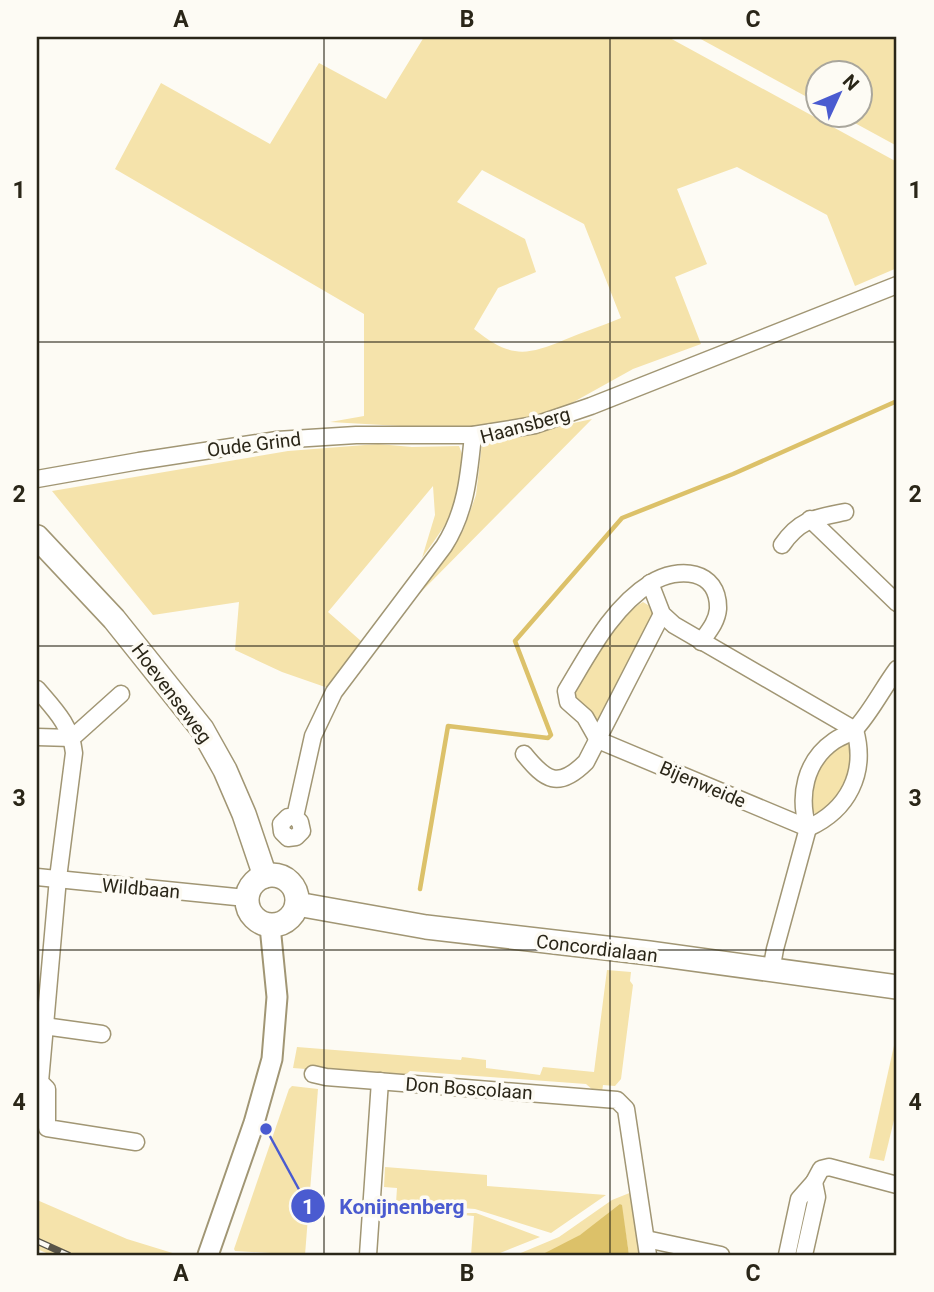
<svg xmlns="http://www.w3.org/2000/svg" width="934" height="1292" font-family="Roboto,sans-serif">
	<rect width="100%" height="100%" fill="#fdfbf4"/>
	<g fill="#f5e3ab" fill-rule="evenodd">
		<path d="M424,37H668L897,162V268L855,286L827,215L737,167L677,189L707,264L675,277L701,344L633,369L552,414L478,427H418L330,422L364,416V314L115,169L161,83L270,144L319,63L386,99ZM482,170L584,224L621,318C602,326 583,332 564,340C524,357 509,357 474,329L498,288L536,272L525,239L457,202Z"/>
		<path d="M697,37H897V146L842,116H860V74H818V103Z"/>
		<path d="M592,419L417,596L463,531L476,495L482,443Z"/>
		<path d="M378,444L412,447L459,446C477,486 444,527 422,558L435,515L433,486L328,612L361,641L328,688L282,672L235,650L239,602L153,615L52,491L288,451Z"/>
		<path d="M643,602L653,608L656,615L602,726L579,704L570,689L615,620Z"/>
		<path d="M852,732C852,766 846,797 816,815C806,803 810,781 817,768C823,755 841,743 852,732Z"/>
		<path d="M607,970L631,972L630,981L633,985L621,1079L615,1086L603,1085L602,1092L594,1091L586,1084L410,1071L403,1077L293,1068L297,1047L461,1060L462,1057L486,1060V1068L540,1075L543,1067L594,1072Z"/>
		<path d="M897,1032V1108L884,1161L869,1158Z"/>
		<path d="M292,1086L318,1089L305,1255L235,1251L234,1249L289,1089Z"/>
		<path d="M385,1167L487,1175V1186L606,1195L551,1233L475,1209L396,1203L397,1188L384,1187Z"/>
		<path d="M632,1192L641,1255H629L621,1204C600,1220 565,1251 539,1255C532,1256 524,1255 516,1255L559,1237L612,1200Z"/>
		<path d="M37,1200L127,1239L179,1255H51L37,1249Z"/>
		<path d="M463,1213H476L540,1237L495,1255H471L474,1216L463,1215Z"/>
	</g>
	<path fill="#dcc169" d="M620,1204L622,1205L629,1255H541L580,1235Z"/>
	<g fill="none" stroke-linecap="round" stroke-linejoin="round">
		<path stroke="#dcc169" stroke-width="4.5" d="M420,889L448,726L548,738L551,735L515,641L622,518L733,474L897,401"/>
		<g stroke="#a19674" stroke-width="19">
			<g id="minor">
				<path d="M37,479L139,461L277,440L356,435H473L535,425L591,406L897,285"/>
				<path d="M810,519L897,603"/>
				<path d="M782,545C800,519 815,518 845,512"/>
				<path d="M650,583L662,614L674,625L855,730"/>
				<path d="M701,642C708,632 717,622 718,609C719,569 678,566 651,583C612,607 589,653 566,691L568,702L585,717L598,740L808,828"/>
				<path d="M37,689C54,709 71,725 74,753L58,878L40,1082L47,1089V1128L136,1142"/>
				<path d="M37,737L72,738L121,694"/>
				<path d="M524,754C545,780 558,790 586,762L662,614"/>
				<path d="M295,817H288L281,824L282,832L288,838L296,837L302,831L300,822L295,817L313,736L334,692L444,546C466,512 469,475 473,435"/>
				<path d="M808,828C848,810 867,773 855,730"/>
				<path d="M37,877L246,898"/>
				<path d="M771,971L775,949L808,828C798,796 805,761 834,741C841,736 851,734 857,727C872,710 883,688 897,669"/>
				<path d="M44,1026L102,1034"/>
				<path d="M313,1074L326,1077L617,1100L626,1109L648,1255"/>
				<path d="M646,1239L721,1255"/>
				<path d="M368,1255L380,1081"/>
				<path d="M787,1255L799,1199L814,1182L821,1169L829,1167L897,1185"/>
				<path d="M804,1255L817,1197L814,1182"/>
			</g>
		</g>
		<g stroke="#a19674" stroke-width="23">
			<path id="tertiary" d="M208,1255L254,1123L272,1059L277,997L270,926"/>
		</g>
		<g stroke="#a19674" stroke-width="26">
			<g id="secondary">
				<path d="M37,537L114,619L202,729L225,770L244,814L265,876"/>
				<circle cx="272" cy="900" r="25"/>
				<path d="M297,904L426,927L649,953L897,987"/>
			</g>
		</g>
		<use href="#minor" stroke="#fff" stroke-width="16"/>
		<use href="#tertiary" stroke="#fff" stroke-width="19"/>
		<use href="#secondary" stroke="#fff" stroke-width="23"/>
		<g stroke="#595549" stroke-width="7">
			<path id="rail" d="M37,1241L68,1255"/>
		</g>
		<use href="#rail" stroke="#fdfbf4" stroke-width="4.5" stroke-dasharray="13" stroke-linecap="butt"/>
	</g>
	<path fill="none" stroke="#2a2618" stroke-width="2" stroke-opacity="0.55" d="M324,37V1255M610,37V1255M37,342H897M37,646H897M37,950H897"/>
	<g text-anchor="middle" stroke-width="7" stroke-linejoin="round" paint-order="stroke">
		<g font-size="19" fill="#2a2618" stroke="#fdfbf4">
			<text transform="translate(525 425) rotate(-15)" y="7">Haansberg</text>
			<text transform="translate(254 444) rotate(-7)" y="7">Oude Grind</text>
			<text transform="translate(172 693) rotate(53)" y="7">Hoevenseweg</text>
			<text transform="translate(703 784) rotate(23)" y="7">Bijenweide</text>
			<text transform="translate(141 888) rotate(5)" y="7">Wildbaan</text>
			<text transform="translate(597 948) rotate(7)" y="7">Concordialaan</text>
			<text transform="translate(469 1088) rotate(4)" y="7">Don Boscolaan</text>
		</g>
	</g>
	<path fill="none" stroke="#4a5bd0" stroke-width="2.5" d="M266 1129L308 1206"/>
	<g fill="#4a5bd0" stroke="#fdfbf4" stroke-width="2.5">
		<circle cx="266" cy="1129" r="7"/>
		<circle cx="308" cy="1206" r="18"/>
	</g>
	<g font-size="21" text-anchor="middle" font-weight="bold" fill="#fff">
		<text x="308" y="1214">1</text>
	</g>
	<g font-size="21" text-anchor="middle" font-weight="bold" fill="#4a5bd0" stroke="#fdfbf4" stroke-width="7" stroke-linejoin="round" paint-order="stroke">
		<text x="402" y="1214">Konijnenberg</text>
	</g>
	<rect width="934" height="1292" fill="none" stroke="#fdfbf4" stroke-width="77"/>
	<g transform="translate(839 94) rotate(46)"><circle r="33" fill="#fdfbf4" stroke="#a9a69c" stroke-width="2"/>
	<path d="M0-5L12 26L0 18L-12 26Z" fill="#4a5bd0"/>
	<text y="-10" font-size="19" font-weight="bold" text-anchor="middle" fill="#2a2618">N</text>
	</g>
	<rect x="38" y="38" width="857" height="1216" fill="none" stroke="#2a2618" stroke-width="2.5"/>
	<g font-size="23" text-anchor="middle" font-weight="bold" fill="#2a2618">
		<text x="181" y="27">A</text>
		<text x="467" y="27">B</text>
		<text x="753" y="27">C</text>
		<text x="19" y="198">1</text>
		<text x="915" y="198">1</text>
		<text x="19" y="502">2</text>
		<text x="915" y="502">2</text>
		<text x="19" y="806">3</text>
		<text x="915" y="806">3</text>
		<text x="19" y="1110">4</text>
		<text x="915" y="1110">4</text>
		<text x="181" y="1281">A</text>
		<text x="467" y="1281">B</text>
		<text x="753" y="1281">C</text>
	</g>
</svg>
